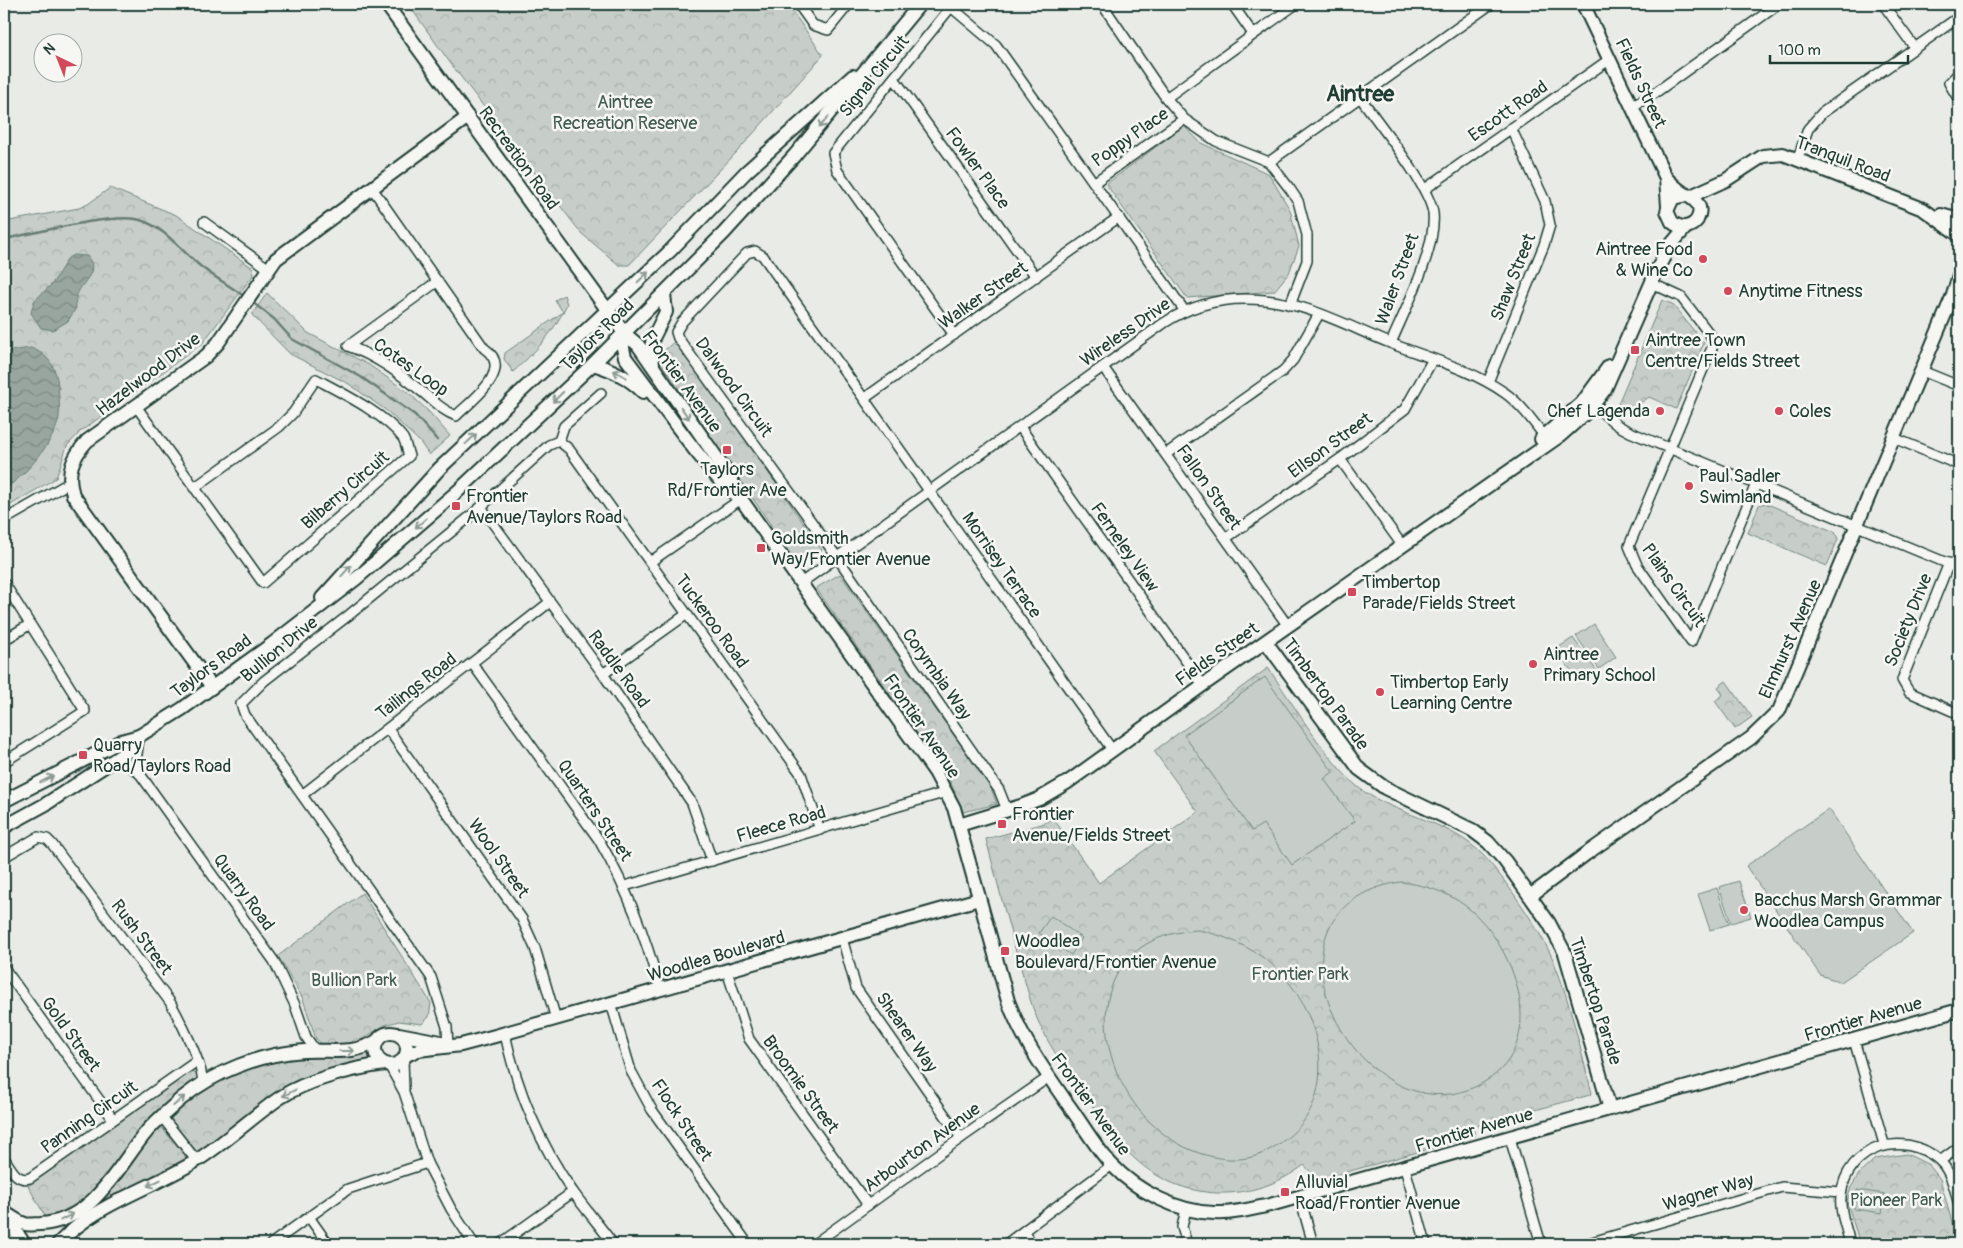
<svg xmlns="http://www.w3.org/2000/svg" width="1963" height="1248" font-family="Pangolin,sans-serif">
	<defs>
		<pattern id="forest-crowns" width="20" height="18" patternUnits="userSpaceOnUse" patternTransform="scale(1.25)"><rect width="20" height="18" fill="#c7cec9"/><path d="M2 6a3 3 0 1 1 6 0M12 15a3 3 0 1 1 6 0" fill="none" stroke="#aab2ad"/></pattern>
		<pattern id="water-waves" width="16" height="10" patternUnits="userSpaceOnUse" patternTransform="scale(1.25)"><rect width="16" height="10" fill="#99a6a0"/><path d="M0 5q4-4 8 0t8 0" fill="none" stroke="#7c8883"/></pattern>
	</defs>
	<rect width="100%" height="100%" fill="#e9ebe7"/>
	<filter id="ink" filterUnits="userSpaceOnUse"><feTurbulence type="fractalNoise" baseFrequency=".02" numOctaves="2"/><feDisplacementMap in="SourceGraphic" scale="10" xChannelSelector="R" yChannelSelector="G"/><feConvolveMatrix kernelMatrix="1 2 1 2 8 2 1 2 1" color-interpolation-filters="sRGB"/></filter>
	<g filter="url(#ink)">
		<g fill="url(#forest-crowns)" stroke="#73867e">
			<path d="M408,4H787L823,55L735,154L629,265H619L581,233L451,64Z"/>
			<path d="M1184,126L1201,143L1269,174L1290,210L1299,246L1289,273L1274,291L1187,298L1106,184Z"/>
			<path d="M110,188L176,215L253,268L254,274L202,344L81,431L67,446L56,478L4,509V222L79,208L88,204Z"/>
			<path d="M267,293L308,333L369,365L409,393L430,413L450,436L429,455L420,442L387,411L349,384L290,354L252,315Z"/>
			<path d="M564,295L567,304C553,334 537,350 513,372L504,359L505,353L563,312L555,300Z"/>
			<path d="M1662,300L1672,304L1704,343L1676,409L1649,397L1625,414L1620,411L1617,406Z"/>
			<path d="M676,340L822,550L800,568L657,357Z"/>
			<path d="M1765,503L1835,532L1838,539L1827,566L1748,533L1759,505Z"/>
			<path d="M840,574L991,788L997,804L963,812L950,781L816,588Z"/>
			<path d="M1268,668C1293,703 1332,771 1366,793C1403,816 1452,823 1483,855C1505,879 1542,932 1554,962C1571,1003 1580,1050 1592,1093L1590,1095L1473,1127L1475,1136L1318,1180L1304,1165C1253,1204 1182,1203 1134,1158C1114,1141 1100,1116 1085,1095C1069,1073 1051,1050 1040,1025C1032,1009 1028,991 1023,975C1009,930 998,884 986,839L1042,824L1053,818L1099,883L1198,812L1154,751Z"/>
			<path d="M1726,681L1752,717L1735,729L1715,701L1723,695L1718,687Z"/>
			<path d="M362,893L431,1003L429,1017L422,1024L399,1021L385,1025L351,1046L322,1044L316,1039L303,999L278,956Z"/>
			<path d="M369,1051L371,1061L305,1081L198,1153L168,1116C212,1077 251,1061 309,1056C330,1054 349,1059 369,1051Z"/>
			<path d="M195,1067L199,1081L77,1206L48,1221L28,1186Z"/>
			<path d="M160,1126L185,1155L186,1161L65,1228L63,1225L146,1138Z"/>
			<path d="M1907,1154L1929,1165L1940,1179L1958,1244H1860L1847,1202L1850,1189L1859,1174L1875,1159Z"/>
		</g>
		<g fill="#c7cec9" stroke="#73867e">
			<path d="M1594,624L1616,657L1599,669L1576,636Z"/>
			<path d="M1573,638L1596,670L1579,682L1556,649Z"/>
			<path d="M1265,677L1333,772L1324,779L1355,821L1292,865L1263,824L1252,831L1184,735Z"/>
			<path d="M1829,809L1913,933L1841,982L1820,975L1746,866Z"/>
			<path d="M1739,881L1751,917L1731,923L1719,887Z"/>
			<path d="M1400,882C1428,885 1454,894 1475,914C1517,954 1548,1043 1486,1081C1367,1154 1233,910 1400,882Z"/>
			<path d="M1717,888L1729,924L1710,930L1698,894Z"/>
			<path d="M1051,916L1082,938L1071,955L1039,933Z"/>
			<path d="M1198,930C1224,935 1248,946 1269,962C1312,997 1339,1073 1303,1122C1294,1134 1281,1143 1269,1150C1253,1160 1231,1161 1214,1157C1097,1134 1052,938 1198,930Z"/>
			<path d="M1857,1190L1885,1194L1882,1213L1854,1209Z"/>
		</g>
		<g fill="url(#water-waves)" stroke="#687c75">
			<path d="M73,255L87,256C104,276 71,284 76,308L68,321L53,330L41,328L31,313L34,301L52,284L68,258Z"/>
			<path d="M31,348C49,355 56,367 58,386C59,396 60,407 59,417C56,440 24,478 4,489V356L9,351Z"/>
		</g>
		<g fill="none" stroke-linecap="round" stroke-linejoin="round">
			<g stroke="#687c75" stroke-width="2.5">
				<path d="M4,239C33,234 116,212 140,220C167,228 182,253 204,269C217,279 232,287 245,297"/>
				<path d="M252,302L274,319L292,339L361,377L415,415L437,440"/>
			</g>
			<g stroke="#1f3d34" stroke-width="12">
				<g id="street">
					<path d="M798,4L813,25L828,30L849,4"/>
					<path d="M1102,4L1166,98L1184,119L1216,141L1269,162L1290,189L1298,201L1307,235V261L1290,305"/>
					<path d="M1232,4L1253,34"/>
					<path d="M1883,4L1915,48"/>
					<path d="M1959,73L1949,83L1959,100"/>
					<path d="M894,78L1036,277"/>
					<path d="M1360,97C1378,123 1429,185 1433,213C1437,248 1405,310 1391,343"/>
					<path d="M1166,98L1296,4"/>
					<path d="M1633,106L1652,95L1779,4"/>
					<path d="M1798,158L1808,129L1822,113L1959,17"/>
					<path d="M1269,162L1491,4"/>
					<path d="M1095,182L1184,119"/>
					<path d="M372,188L484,348C515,370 473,399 456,416C440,409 435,402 421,391C399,373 376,356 348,346L438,281"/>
					<path d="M1425,189L1610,59"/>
					<path d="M204,222L269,269"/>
					<path d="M1651,283L1681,297L1711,336L1714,343L1629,546L1637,565L1691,642L1756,484"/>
					<path d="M1950,304L1959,308"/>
					<path d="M954,335L837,170L833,153L951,7L996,45L1184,310"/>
					<path d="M1103,367L1288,626"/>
					<path d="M1922,371L1959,386"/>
					<path d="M1488,382L1544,245L1550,225L1545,201L1511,128"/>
					<path d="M865,398L1119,217"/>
					<path d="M1590,402L1617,425L1630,432L1959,568"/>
					<path d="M136,406L263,583L409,456C407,451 406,443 403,438C385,414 342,393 316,379L293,413L279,427L194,488"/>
					<path d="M1020,427L1203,685"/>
					<path d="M1894,438L1959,465"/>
					<path d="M559,441L569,449L801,774L820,830"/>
					<path d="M559,441L564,426L601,393"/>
					<path d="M1166,454L1283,371L1293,360L1319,314"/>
					<path d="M1340,459L1402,545"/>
					<path d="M481,507L603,674L692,803L712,861"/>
					<path d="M4,520L69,483"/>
					<path d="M1226,538L1340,459L1405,409L1433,359"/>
					<path d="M650,562L741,499"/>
					<path d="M1949,563L1902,680L1909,692L1952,711L1959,712"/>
					<path d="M4,583L85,711L4,762"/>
					<path d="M801,583L1164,323C1194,303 1228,296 1265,300C1308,304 1350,327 1390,343C1428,358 1471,369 1505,393C1522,405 1535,424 1548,441"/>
					<path d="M4,640L29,625"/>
					<path d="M472,663L599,840C628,891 645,934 660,990"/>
					<path d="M603,674L687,614"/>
					<path d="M388,729L522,919L535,948L556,1019"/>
					<path d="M139,738L136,762L140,774"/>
					<path d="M115,760L130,766L140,774L274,961L295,1005L306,1037L316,1051"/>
					<path d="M302,795L550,602"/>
					<path d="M1007,810L999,790L837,557L678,338L676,332L682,322L747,253L755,251L763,256L1113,751"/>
					<path d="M4,857L38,837L47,839L52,844L170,1002C178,1016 206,1070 202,1084"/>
					<path d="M625,886L947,792"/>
					<path d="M842,938L856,988L961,1138"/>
					<path d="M4,968L113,1119"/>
					<path d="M727,971L749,1039L868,1205"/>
					<path d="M611,1003L631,1071L652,1110L748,1244"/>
					<path d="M505,1034C517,1090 540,1144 573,1192C586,1210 600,1226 613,1244"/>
					<path d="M1854,1040L1884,1144"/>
					<path d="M448,1047L447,1027L431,977L245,715L241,704L264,681L349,615L472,515L549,445L559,441"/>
					<path d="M403,1060L404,1089"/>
					<path d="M389,1065L404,1092L427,1163L451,1209L474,1244"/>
					<path d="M162,1117L196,1160"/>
					<path d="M1510,1138L1541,1244"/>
					<path d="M4,1158C11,1168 16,1182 30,1178L197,1061"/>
					<path d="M1940,1161L1959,1147"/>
					<path d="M1405,1168L1426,1244"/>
					<path d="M1300,1198L1313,1244"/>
					<path d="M1186,1209L1182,1227L1187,1244"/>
					<path d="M309,1217L328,1244"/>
					<path d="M1024,1232L1032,1244"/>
					<path d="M271,1244L348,1189L427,1163"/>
					<path d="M500,1244L573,1192"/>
					<path d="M814,1244L961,1138L1049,1077"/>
					<path d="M1006,1244L1112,1165"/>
					<path d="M1585,1244L1782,1187L1841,1192"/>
					<path d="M1850,1244C1847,1229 1839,1212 1841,1196C1846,1146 1903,1129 1939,1160C1951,1171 1955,1190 1959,1205"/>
				</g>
			</g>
			<g stroke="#1f3d34" stroke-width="16">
				<g id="secondary">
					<path d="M386,4L624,333L638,345L728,474L741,499L935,772L954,808L1008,1001C1022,1039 1044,1070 1067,1103C1082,1123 1095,1147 1112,1165C1137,1191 1177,1212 1214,1213C1232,1214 1252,1209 1270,1205L1959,1010"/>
					<path d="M1583,4L1666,178L1668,206"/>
					<path d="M1666,178C1671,183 1676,188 1682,192C1693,199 1705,204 1697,220C1690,229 1680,229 1672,222L1667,211L1673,198L1687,195"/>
					<path d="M1691,196L1726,180L1763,156L1783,154L1923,209L1959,235"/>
					<path d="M1941,215L1959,220"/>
					<path d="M624,333L623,348L625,357L694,449L721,482L735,494"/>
					<path d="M593,364C613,370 628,377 643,392"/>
					<path d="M653,365L651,348L653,338L666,312L664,294"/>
					<path d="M1541,439L1582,403L1609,366"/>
					<path d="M322,598L440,468L669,252L746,172L853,76"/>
					<path d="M1266,642L1359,769L1385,788L1472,830L1488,842L1505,861L1549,923L1565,953L1610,1109"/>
					<path d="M212,687L73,495C66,473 72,458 87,441L206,356L218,343L276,259L468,117"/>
					<path d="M4,801L121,741L139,736"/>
					<path d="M959,825L1021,806L1039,799L1068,782L1203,685L1561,435L1589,410L1605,389L1658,268L1669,247L1686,227"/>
					<path d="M4,827L46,804L128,751L139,736L182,709L272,644L357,578L458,491L593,364L724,233L794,156L920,4"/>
					<path d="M1530,896L1586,854L1751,738L1779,711L1953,295L1959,275"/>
					<circle cx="391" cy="1049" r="16"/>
					<path d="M399,1034L441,1042"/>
					<path d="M406,1055L418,1050L461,1045L495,1036L979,899"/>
					<path d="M5,1213C11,1216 18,1222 25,1224C29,1225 35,1224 40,1224C94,1222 118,1165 148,1130C158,1119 170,1109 181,1099C215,1071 260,1054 304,1051C331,1049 352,1056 377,1041"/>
					<path d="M6,1215L24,1244"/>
					<path d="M4,1235L10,1244"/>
					<path d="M58,1244C96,1203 149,1190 196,1161C226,1142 252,1117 281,1097C307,1080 354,1068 385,1064"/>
				</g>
			</g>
			<use href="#street" stroke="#f6f6f2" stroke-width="9"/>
			<use href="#secondary" stroke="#f6f6f2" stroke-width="12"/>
		</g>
		<defs><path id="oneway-shaft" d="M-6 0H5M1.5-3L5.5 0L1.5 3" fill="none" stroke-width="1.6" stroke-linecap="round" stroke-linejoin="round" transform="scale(1.25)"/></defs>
		<g stroke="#8a9a93">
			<use href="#oneway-shaft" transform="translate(824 122) rotate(130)"/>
			<use href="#oneway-shaft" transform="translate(643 277) rotate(-44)"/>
			<use href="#oneway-shaft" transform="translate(620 374) rotate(-151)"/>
			<use href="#oneway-shaft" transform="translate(558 397) rotate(136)"/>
			<use href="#oneway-shaft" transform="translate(685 413) rotate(55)"/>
			<use href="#oneway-shaft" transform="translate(471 439) rotate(-43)"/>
			<use href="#oneway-shaft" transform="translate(421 523) rotate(139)"/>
			<use href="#oneway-shaft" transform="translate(346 571) rotate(-48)"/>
			<use href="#oneway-shaft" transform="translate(47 779) rotate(-27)"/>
			<use href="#oneway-shaft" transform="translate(347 1051)"/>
			<use href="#oneway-shaft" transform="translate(289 1093) rotate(153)"/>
			<use href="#oneway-shaft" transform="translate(179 1101) rotate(-41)"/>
			<use href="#oneway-shaft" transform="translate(154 1183) rotate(154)"/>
			<use href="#oneway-shaft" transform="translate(67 1217) rotate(-27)"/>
		</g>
	</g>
	<g fill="#d1495b" stroke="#f6f6f2" stroke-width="2">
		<circle cx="1703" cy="259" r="5"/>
		<circle cx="1728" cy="291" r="5"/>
		<rect x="1630" y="345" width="10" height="10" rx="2.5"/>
		<circle cx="1660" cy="411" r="5"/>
		<circle cx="1779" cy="411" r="5"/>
		<rect x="722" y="445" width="10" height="10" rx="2.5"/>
		<circle cx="1689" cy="486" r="5"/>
		<rect x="451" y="501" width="10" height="10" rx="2.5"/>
		<rect x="756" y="543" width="10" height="10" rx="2.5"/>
		<rect x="1347" y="587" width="10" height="10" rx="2.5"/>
		<circle cx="1533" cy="664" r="5"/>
		<circle cx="1380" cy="692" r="5"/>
		<rect x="78" y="750" width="10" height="10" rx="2.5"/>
		<rect x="997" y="819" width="10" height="10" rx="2.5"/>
		<circle cx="1744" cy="910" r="5"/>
		<rect x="1000" y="946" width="10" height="10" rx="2.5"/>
		<rect x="1280" y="1187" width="10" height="10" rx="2.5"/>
	</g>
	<g text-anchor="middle" stroke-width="5" stroke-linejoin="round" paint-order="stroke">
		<g font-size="18" fill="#1f3d34" stroke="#f6f6f2">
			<text transform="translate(874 76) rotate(-51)" y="6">Signal Circuit</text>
			<text transform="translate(1641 83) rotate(65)" y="6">Fields Street</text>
			<text transform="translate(1508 111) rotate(-35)" y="6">Escott Road</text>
			<text transform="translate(1130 137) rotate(-35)" y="6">Poppy Place</text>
			<text transform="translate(519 158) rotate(54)" y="6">Recreation Road</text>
			<text transform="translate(1843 159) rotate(21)" y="6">Tranquil Road</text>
			<text transform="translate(978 168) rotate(54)" y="6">Fowler Place</text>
			<text transform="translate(1513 277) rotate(-68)" y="6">Shaw Street</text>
			<text transform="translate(1397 279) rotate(-70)" y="6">Waler Street</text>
			<text transform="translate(983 295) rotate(-35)" y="6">Walker Street</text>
			<text transform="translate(1125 332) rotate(-35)" y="6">Wireless Drive</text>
			<text transform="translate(597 335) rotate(-44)" y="6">Taylors Road</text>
			<text transform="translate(411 367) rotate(35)" y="6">Cotes Loop</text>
			<text transform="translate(148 374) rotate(-37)" y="6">Hazelwood Drive</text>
			<text transform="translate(682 381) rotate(54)" y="6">Frontier Avenue</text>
			<text transform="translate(734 387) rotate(54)" y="6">Dalwood Circuit</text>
			<text transform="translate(1330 445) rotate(-36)" y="6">Ellson Street</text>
			<text transform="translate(1209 487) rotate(55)" y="6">Fallon Street</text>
			<text transform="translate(345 490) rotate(-41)" y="6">Bilberry Circuit</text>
			<text transform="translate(1125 547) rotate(55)" y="6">Ferneley View</text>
			<text transform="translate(1002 565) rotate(55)" y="6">Morrisey Terrace</text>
			<text transform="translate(1674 585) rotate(55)" y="6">Plains Circuit</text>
			<text transform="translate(1908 620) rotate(-68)" y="6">Society Drive</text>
			<text transform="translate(712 621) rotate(54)" y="6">Tuckeroo Road</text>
			<text transform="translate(1790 639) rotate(-66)" y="6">Elmhurst Avenue</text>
			<text transform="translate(279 649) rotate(-39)" y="6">Bullion Drive</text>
			<text transform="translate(1217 654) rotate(-35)" y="6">Fields Street</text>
			<text transform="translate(211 666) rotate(-36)" y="6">Taylors Road</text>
			<text transform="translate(619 669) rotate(54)" y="6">Raddle Road</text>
			<text transform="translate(937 674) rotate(55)" y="6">Corymbia Way</text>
			<text transform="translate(416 686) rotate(-38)" y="6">Tailings Road</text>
			<text transform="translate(1326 694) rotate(54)" y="6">Timbertop Parade</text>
			<text transform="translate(922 726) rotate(56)" y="6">Frontier Avenue</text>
			<text transform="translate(595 810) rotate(56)" y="6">Quarters Street</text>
			<text transform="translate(781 824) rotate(-16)" y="6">Fleece Road</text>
			<text transform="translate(499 858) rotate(55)" y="6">Wool Street</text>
			<text transform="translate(244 892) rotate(54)" y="6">Quarry Road</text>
			<text transform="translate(142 937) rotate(53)" y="6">Rush Street</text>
			<text transform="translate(716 956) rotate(-16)" y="6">Woodlea Boulevard</text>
			<text transform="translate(1596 1001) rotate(72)" y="6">Timbertop Parade</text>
			<text transform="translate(1863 1019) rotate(-16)" y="6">Frontier Avenue</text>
			<text transform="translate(907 1032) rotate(55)" y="6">Shearer Way</text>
			<text transform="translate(71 1034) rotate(54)" y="6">Gold Street</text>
			<text transform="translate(801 1084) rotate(54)" y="6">Broomie Street</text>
			<text transform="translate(1091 1104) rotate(54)" y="6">Frontier Avenue</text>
			<text transform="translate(89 1117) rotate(-35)" y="6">Panning Circuit</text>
			<text transform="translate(682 1120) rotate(56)" y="6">Flock Street</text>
			<text transform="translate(1474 1130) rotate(-16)" y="6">Frontier Avenue</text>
			<text transform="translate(922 1147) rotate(-36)" y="6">Arbourton Avenue</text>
			<text transform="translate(1708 1192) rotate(-16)" y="6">Wagner Way</text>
		</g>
		<g font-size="18" fill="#415a52" stroke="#f6f6f2">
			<text x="625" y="108">Aintree<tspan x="625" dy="21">Recreation Reserve</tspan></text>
			<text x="1300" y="980">Frontier Park</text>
			<text x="354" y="986">Bullion Park</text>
			<text x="1896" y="1206">Pioneer Park</text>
		</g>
		<g font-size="18" fill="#1f3d34" stroke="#f6f6f2" text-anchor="start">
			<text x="1693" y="255" text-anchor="end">Aintree Food<tspan x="1693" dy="21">&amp; Wine Co</tspan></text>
			<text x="1738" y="297">Anytime Fitness</text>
			<text x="1645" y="346">Aintree Town<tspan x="1645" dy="21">Centre/Fields Street</tspan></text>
			<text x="1650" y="417" text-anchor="end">Chef Lagenda</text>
			<text x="1789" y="417">Coles</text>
			<text x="727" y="475" text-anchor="middle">Taylors<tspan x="727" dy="21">Rd/Frontier Ave</tspan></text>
			<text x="1699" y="482">Paul Sadler<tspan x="1699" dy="21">Swimland</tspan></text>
			<text x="466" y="502">Frontier<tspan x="466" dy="21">Avenue/Taylors Road</tspan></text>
			<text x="771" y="544">Goldsmith<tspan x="771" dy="21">Way/Frontier Avenue</tspan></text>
			<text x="1362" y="588">Timbertop<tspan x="1362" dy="21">Parade/Fields Street</tspan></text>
			<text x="1543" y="660">Aintree<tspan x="1543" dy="21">Primary School</tspan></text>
			<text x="1390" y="688">Timbertop Early<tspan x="1390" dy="21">Learning Centre</tspan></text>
			<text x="93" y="751">Quarry<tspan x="93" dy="21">Road/Taylors Road</tspan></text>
			<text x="1012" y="820">Frontier<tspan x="1012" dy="21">Avenue/Fields Street</tspan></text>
			<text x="1754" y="906">Bacchus Marsh Grammar<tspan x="1754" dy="21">Woodlea Campus</tspan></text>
			<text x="1015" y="947">Woodlea<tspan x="1015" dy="21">Boulevard/Frontier Avenue</tspan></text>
			<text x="1295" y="1188">Alluvial<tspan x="1295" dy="21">Road/Frontier Avenue</tspan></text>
		</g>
		<g font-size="22" font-weight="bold" fill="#1f3d34" stroke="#f6f6f2">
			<text x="1360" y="101">Aintree</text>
		</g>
	</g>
	<rect width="1963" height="1248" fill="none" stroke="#f6f6f2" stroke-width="20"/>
	<rect x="10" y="10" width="1943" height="1228" fill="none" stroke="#1f3d34" stroke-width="2" filter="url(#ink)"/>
	<g transform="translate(58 58) rotate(317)"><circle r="24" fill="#f6f6f2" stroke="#a0aca6"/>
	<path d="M0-4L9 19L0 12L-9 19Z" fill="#d1495b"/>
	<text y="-8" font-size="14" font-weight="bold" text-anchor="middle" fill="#1f3d34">N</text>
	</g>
	<path d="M1770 55v8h138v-8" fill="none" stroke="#1f3d34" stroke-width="2.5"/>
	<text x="1778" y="55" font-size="15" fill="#1f3d34" stroke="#f6f6f2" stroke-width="4" paint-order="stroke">100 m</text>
</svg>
